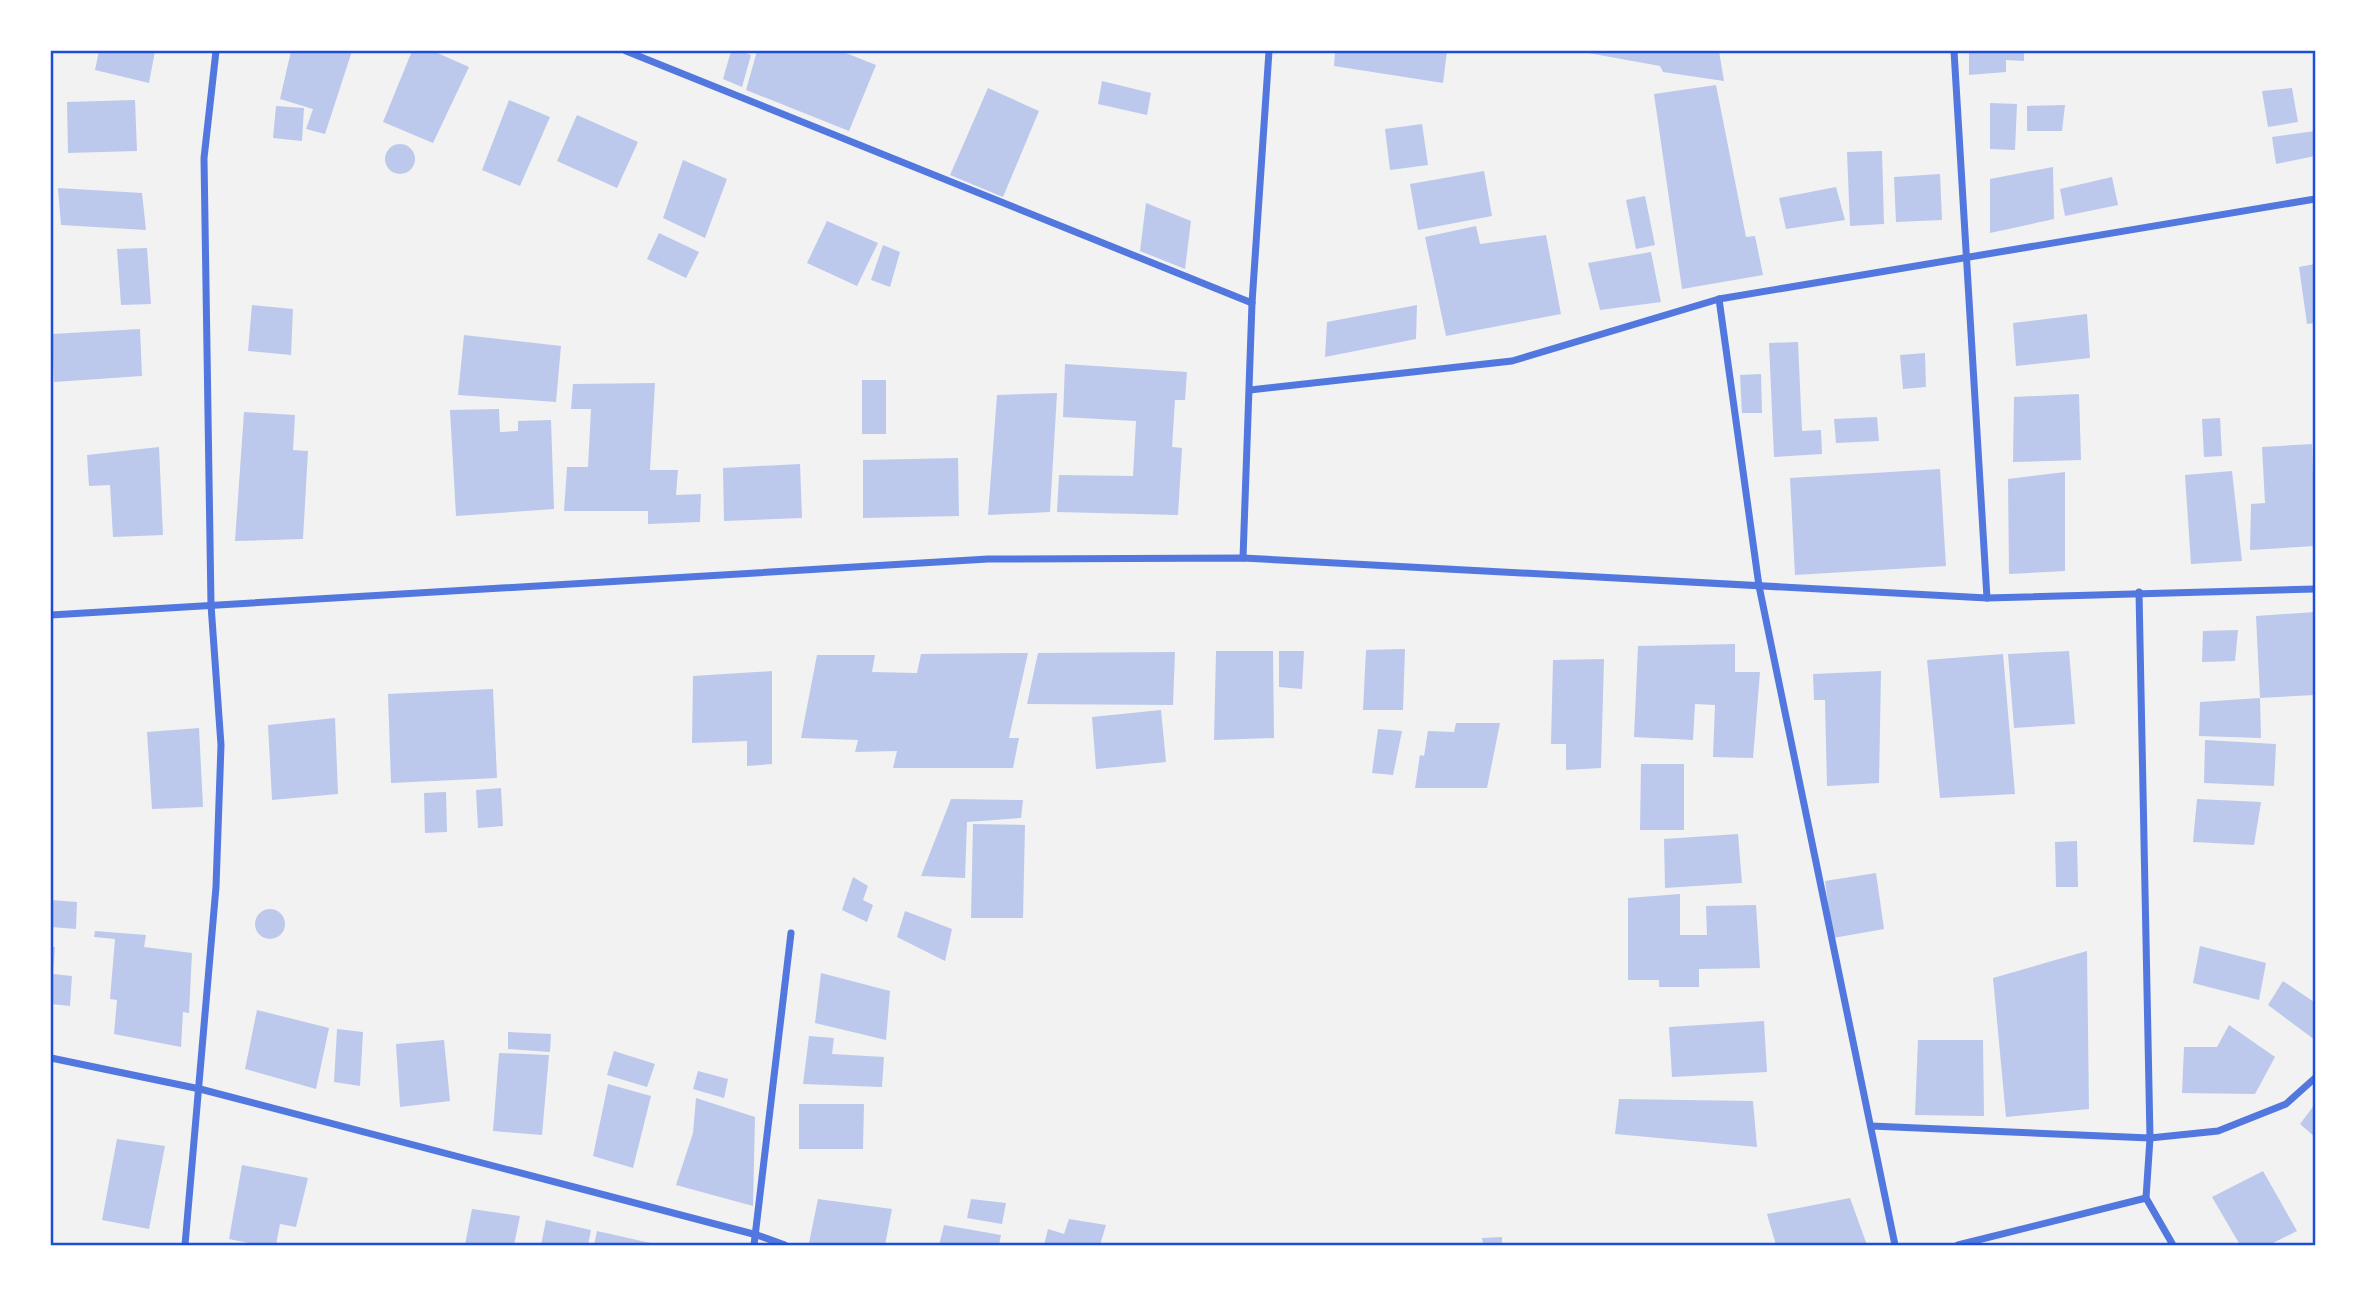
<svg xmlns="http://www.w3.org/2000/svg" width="2366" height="1296" font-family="'PT Sans Narrow',sans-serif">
	<rect width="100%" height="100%" fill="#f2f2f2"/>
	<g fill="#bdc9ec">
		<path d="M99,51H155L149,83L95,70Z"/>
		<path d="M291,51H352L325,134L306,129L313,109L280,99Z"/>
		<path d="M412,51H433L469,67L433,143L383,122Z"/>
		<path d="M731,51H741L751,55L742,87L723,79Z"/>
		<path d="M757,51H841L876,65L849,131L746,90Z"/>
		<path d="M1335,51H1447L1443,83L1334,66Z"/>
		<path d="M1577,51H1719L1724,81L1663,72L1660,66Z"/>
		<path d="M1969,51H2024V61L2006,60V72L1969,75Z"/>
		<path d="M1102,81L1151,93L1147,115L1098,104Z"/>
		<path d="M1716,85L1746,237L1755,236L1763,275L1682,289L1654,94Z"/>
		<path d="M988,88L1039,111L1003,197L950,175Z"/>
		<path d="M2292,88L2298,122L2268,127L2262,91Z"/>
		<path d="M135,100L137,151L68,153L67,102Z"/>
		<path d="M509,100L550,117L520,186L482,170Z"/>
		<path d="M1990,103L2017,104L2015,150L1990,149Z"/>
		<path d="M2065,105L2062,131H2027V106Z"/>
		<path d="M276,106L304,108L302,141L273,138Z"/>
		<path d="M577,115L638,142L617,188L557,161Z"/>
		<path d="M1422,124L1428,165L1390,170L1385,129Z"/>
		<path d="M2315,131V156L2276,164L2272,137Z"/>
		<circle cx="400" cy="159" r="15"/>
		<path d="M1882,151L1884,224L1850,226L1847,152Z"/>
		<path d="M683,160L727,179L705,238L663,218Z"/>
		<path d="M2053,167L2054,219L1990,233V179Z"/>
		<path d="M1484,171L1492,216L1418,230L1410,184Z"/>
		<path d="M1940,174L1942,220L1896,222L1894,177Z"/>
		<path d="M2112,177L2118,205L2065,216L2060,189Z"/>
		<path d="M1836,187L1845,220L1786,229L1779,198Z"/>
		<path d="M58,188L142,193L146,230L61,225Z"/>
		<path d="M1645,196L1655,245L1636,249L1626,200Z"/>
		<path d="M1146,203L1191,221L1185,269L1140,251Z"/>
		<path d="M827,221L878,243L857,286L807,263Z"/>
		<path d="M1476,226L1480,244L1546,235L1561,314L1446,336L1425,237Z"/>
		<path d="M659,233L699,252L686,278L647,259Z"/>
		<path d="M883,245L900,252L890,287L871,280Z"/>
		<path d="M147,248L151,304L121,305L117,249Z"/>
		<path d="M1651,252L1661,302L1600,310L1588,263Z"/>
		<path d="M2315,264V323L2307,324L2299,267Z"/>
		<path d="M252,305L293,309L291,355L248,351Z"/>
		<path d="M1417,305L1416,339L1325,357L1327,322Z"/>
		<path d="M2087,314L2090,358L2016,366L2013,323Z"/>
		<path d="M140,329L142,376L54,382L52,334Z"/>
		<path d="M464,335L561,346L556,402L458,395Z"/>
		<path d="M1798,342L1802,431L1821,430L1822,454L1774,457L1769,343Z"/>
		<path d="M1925,353L1926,387L1903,389L1900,355Z"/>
		<path d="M1065,364L1187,372L1185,400H1175L1172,447L1182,448L1178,515L1057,512L1059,475L1133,476L1136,421L1063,417Z"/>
		<path d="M1761,374L1762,413H1742L1740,375Z"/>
		<rect x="862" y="380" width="24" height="54"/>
		<path d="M655,383L650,470H678L676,495L701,494L700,522L648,524V511H564L567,467H588L591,409H571L573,384Z"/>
		<path d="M1057,393L1050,512L988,515L997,395Z"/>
		<path d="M2079,394L2081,460L2013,462L2014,397Z"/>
		<path d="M499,409L500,432L518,431V421L551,420L554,509L456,516L450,410Z"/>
		<path d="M244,412L295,415L293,450L308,451L303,539L235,541Z"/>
		<path d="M1877,417L1879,441L1836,443L1834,419Z"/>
		<path d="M2220,418L2222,456L2204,457L2202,419Z"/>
		<path d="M2312,444L2315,546L2250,550L2251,504L2265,503L2262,447Z"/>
		<path d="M159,447L163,535L113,537L110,485L89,486L87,455Z"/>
		<path d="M958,458L959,516L863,518V460Z"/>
		<path d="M800,464L802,518L724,521L723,468Z"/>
		<path d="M1940,469L1946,566L1795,575L1790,478Z"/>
		<path d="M2232,471L2242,561L2191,564L2185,475Z"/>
		<path d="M2065,472V571L2009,574L2008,479Z"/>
		<path d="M2315,612V695L2260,698L2261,738L2199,736L2200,702L2260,698L2256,616Z"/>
		<path d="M2238,630L2235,661L2202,662L2203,631Z"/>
		<path d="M1735,644V672H1760L1753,758L1713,757L1715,705L1695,704L1693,740L1634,737L1638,646Z"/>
		<path d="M1405,649L1403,710H1363L1366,650Z"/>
		<path d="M1216,651H1273L1274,738L1214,740Z"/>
		<path d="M1279,651H1304L1302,689L1279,687Z"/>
		<path d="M2069,651L2075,724L2014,728L2008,654Z"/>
		<path d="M1175,652L1173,705L1027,704L1038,653Z"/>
		<path d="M1028,653L1009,738H1019L1013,768H893L897,751L855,752L858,740L801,738L817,655H875L872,672L917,673L921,654Z"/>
		<path d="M2003,654L2015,794L1940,798L1927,660Z"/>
		<path d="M1604,659L1601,768L1566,770V744H1551L1553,660Z"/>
		<path d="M772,671V764L747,766V741L692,743L693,676Z"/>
		<path d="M1881,671L1879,783L1827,786L1825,700H1814L1813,674Z"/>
		<path d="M493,689L497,778L391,783L388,694Z"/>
		<path d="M1161,710L1166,762L1096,769L1092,717Z"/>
		<path d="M335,718L338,794L272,800L268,725Z"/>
		<path d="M1456,723H1500L1487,788H1415L1420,755L1424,756L1428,731L1454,732Z"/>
		<path d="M199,728L203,807L152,809L147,732Z"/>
		<path d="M1378,729L1402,731L1393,775L1372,773Z"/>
		<path d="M2205,740L2276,744L2274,786L2204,783Z"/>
		<path d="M1641,764H1684V830H1640Z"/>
		<path d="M501,788L503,826L478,828L476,790Z"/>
		<path d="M446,792L447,832L425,833L424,793Z"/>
		<path d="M951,799L1023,800L1021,818L967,822L965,878L921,876Z"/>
		<path d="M2197,799L2261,802L2254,845L2193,842Z"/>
		<path d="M973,824L1025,825L1023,918H971Z"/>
		<path d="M1738,834L1742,883L1665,888L1664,839Z"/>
		<path d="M2077,841L2078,887H2056L2055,842Z"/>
		<path d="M1876,873L1884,929L1833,938L1825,881Z"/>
		<path d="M853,877L868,886L863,900L873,905L867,922L842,910Z"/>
		<path d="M1680,894V935H1707L1706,906L1756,905L1760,968L1699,969V987H1659V980H1628V898Z"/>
		<path d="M51,900L77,902L76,929L51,927Z"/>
		<circle cx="270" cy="924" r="15"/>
		<path d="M905,911L952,929L945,961L897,937Z"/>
		<path d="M95,931L146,935L144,947L192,953L189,1013L183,1012L181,1047L114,1034L117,1000L110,999L115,939L94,937Z"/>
		<path d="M2200,946L2266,963L2259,1000L2193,983Z"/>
		<path d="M51,947H55L53,974L72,976L70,1006L51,1004Z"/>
		<path d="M2087,951L2089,1109L2006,1117L1993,978Z"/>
		<path d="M821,973L890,991L886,1040L815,1023Z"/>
		<path d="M2283,981L2314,1002L2315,1000V1040L2268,1005Z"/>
		<path d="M257,1010L329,1028L316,1089L245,1069Z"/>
		<path d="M1764,1021L1767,1072L1672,1077L1669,1027Z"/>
		<path d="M2229,1025L2275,1057L2255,1094L2182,1093L2184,1047H2217Z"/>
		<path d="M337,1029L363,1032L360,1086L334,1082Z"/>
		<path d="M508,1032L551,1034L550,1052L508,1049Z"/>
		<path d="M809,1036L834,1038L832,1054L884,1057L882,1087L803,1084Z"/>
		<path d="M444,1040L450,1101L400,1107L396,1044Z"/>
		<path d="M1918,1040H1983L1984,1116L1915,1115Z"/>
		<path d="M614,1051L655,1064L647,1087L607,1075Z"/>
		<path d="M499,1053L549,1055L542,1135L493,1131Z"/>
		<path d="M698,1071L728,1079L724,1098L693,1089Z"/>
		<path d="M608,1084L651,1096L633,1168L593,1156Z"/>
		<path d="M696,1098L755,1117L753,1206L676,1185L693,1133Z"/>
		<path d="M1619,1099L1753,1101L1757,1147L1615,1134Z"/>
		<path d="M799,1104H864L863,1149H799Z"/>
		<path d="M2315,1104V1137L2300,1124Z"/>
		<path d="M117,1139L165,1146L149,1229L102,1220Z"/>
		<path d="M242,1165L308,1178L296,1227L280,1224L276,1245H259L229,1239Z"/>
		<path d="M2263,1171L2297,1231L2269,1245H2240L2212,1197Z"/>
		<path d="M1850,1198L1867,1245H1776L1767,1214Z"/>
		<path d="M818,1199L892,1209L885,1245H821L809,1243Z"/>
		<path d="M971,1199L1006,1203L1002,1224L967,1218Z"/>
		<path d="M472,1209L520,1216L514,1245H465Z"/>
		<path d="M1069,1219L1106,1225L1100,1245H1044L1048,1229L1064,1234Z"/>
		<path d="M546,1220L591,1230L588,1245H541Z"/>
		<path d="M944,1225L1001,1235L999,1245H939Z"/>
		<path d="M597,1231L655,1244V1245H594Z"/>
		<path d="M1502,1237V1245H1483L1482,1238Z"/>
	</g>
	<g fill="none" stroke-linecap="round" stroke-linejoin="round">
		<g stroke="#5277de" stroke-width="7">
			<path d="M626,51L1252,303"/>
			<path d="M1954,51L1987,598"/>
			<path d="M1719,299L1759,586L1895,1245"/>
			<path d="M1250,390L1512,361L1719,299L2315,199"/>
			<path d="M1243,558L1252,303L1269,51"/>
			<path d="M2139,592L2150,1138L2146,1198L2173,1245"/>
			<path d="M51,615L988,559L1243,558L1987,598L2315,589"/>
			<path d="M51,1058L200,1089L757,1235L785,1245"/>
			<path d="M1871,1126L2150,1138L2218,1131L2286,1104L2315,1078"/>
			<path d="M185,1245L216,887L221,745L211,605L204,158L216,51"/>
			<path d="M754,1245L791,933"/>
			<path d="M1958,1245L2146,1198"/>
		</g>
	</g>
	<rect width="2366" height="1296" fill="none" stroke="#ffffff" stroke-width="105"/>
	<rect x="52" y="52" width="2262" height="1192" fill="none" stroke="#1d4ed8" stroke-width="2.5"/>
</svg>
